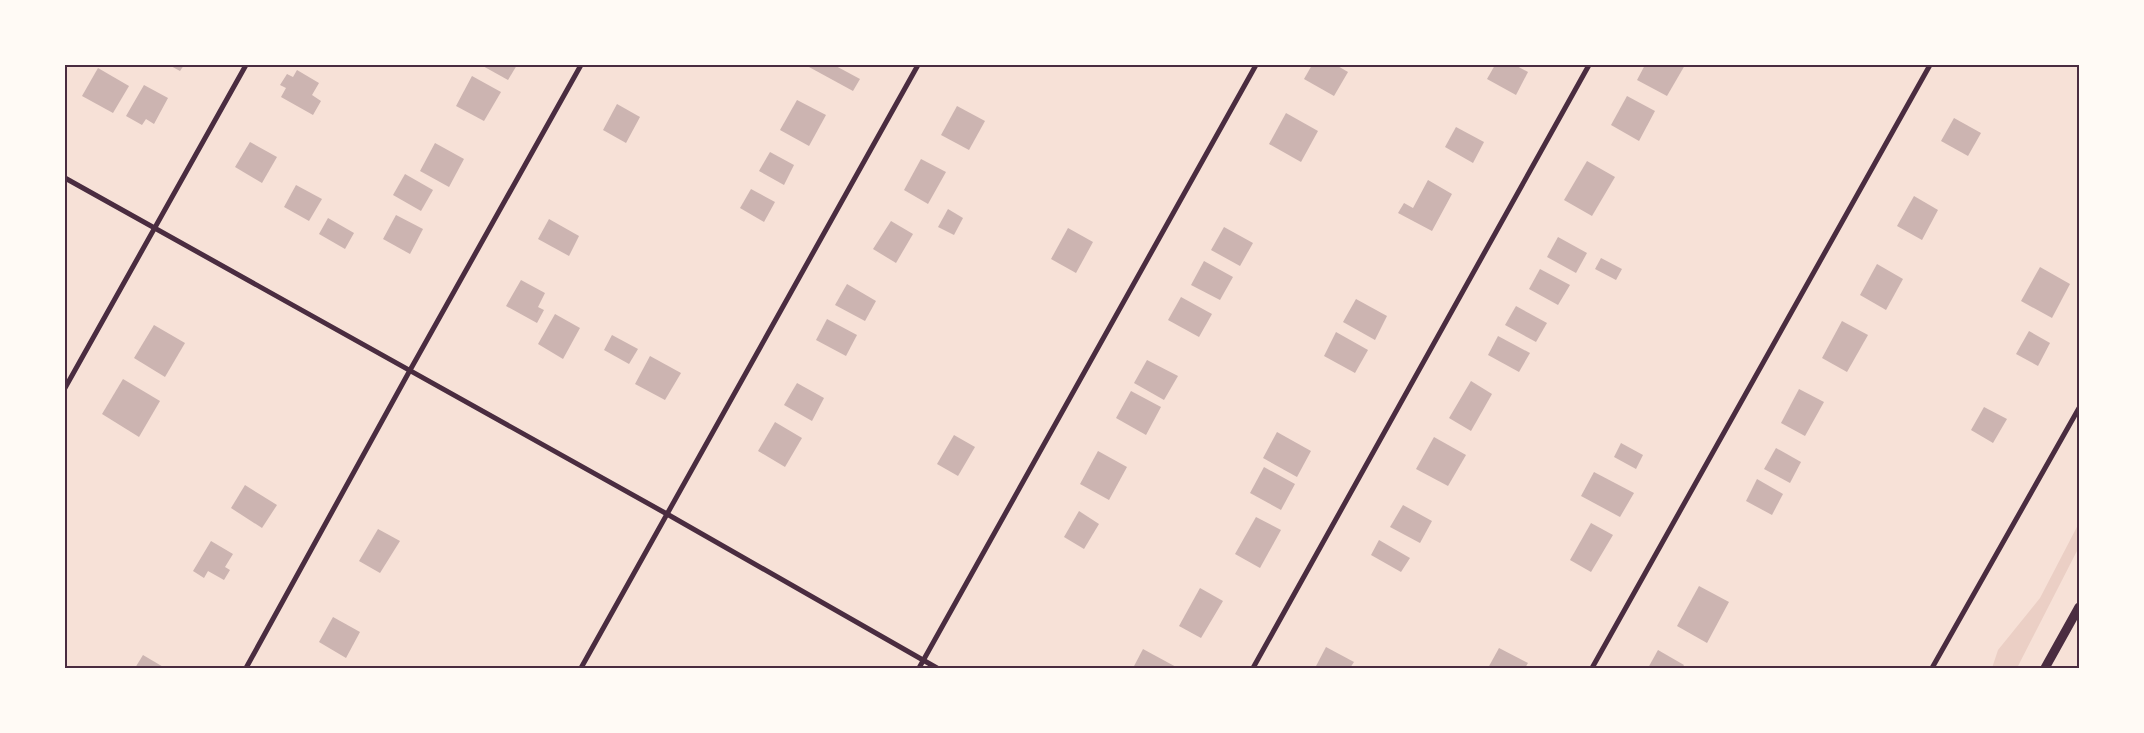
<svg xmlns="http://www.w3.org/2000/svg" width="2144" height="733" font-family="'Source Serif 4',serif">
	<rect width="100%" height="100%" fill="#f7e1d7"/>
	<path fill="#ebcfc5" d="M2079,523V547L2017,668H1992L1998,650L2040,598Z"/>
	<g fill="#ccb4b1">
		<path d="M169,65H184L180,71Z"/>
		<path d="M481,65H517L508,80Z"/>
		<path d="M809,65H834L860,79L853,91L809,67Z"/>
		<path d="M1312,65H1336L1348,72L1334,96L1304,79Z"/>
		<path d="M1495,65H1515L1528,72L1516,95L1487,79Z"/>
		<path d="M1645,65H1685L1667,96L1637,80Z"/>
		<path d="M98,68L129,86L113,113L82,96Z"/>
		<path d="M297,70L319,83L312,95L321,101L313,115L281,97L286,88L280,85L287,74L293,77Z"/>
		<path d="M472,76L501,92L484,121L456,106Z"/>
		<path d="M144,85L168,98L154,124L146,119L142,125L126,116Z"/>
		<path d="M1627,96L1655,111L1639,141L1611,125Z"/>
		<path d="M797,100L826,115L809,146L780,130Z"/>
		<path d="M617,104L640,117L626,143L603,130Z"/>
		<path d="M957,106L985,121L969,150L941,135Z"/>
		<path d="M1286,113L1318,131L1301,162L1269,144Z"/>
		<path d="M1954,118L1981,133L1968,156L1941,141Z"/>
		<path d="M1456,127L1484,142L1473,163L1445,147Z"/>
		<path d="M250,142L277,157L262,183L235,167Z"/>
		<path d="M435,143L464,159L449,187L420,171Z"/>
		<path d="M770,152L794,165L784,185L759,171Z"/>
		<path d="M921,159L946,172L928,204L904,190Z"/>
		<path d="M1587,161L1615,177L1592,216L1564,200Z"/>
		<path d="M405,174L433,190L421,211L393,195Z"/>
		<path d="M1428,180L1452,194L1432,231L1398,213L1404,203L1413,208Z"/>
		<path d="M296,185L322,199L309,221L284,207Z"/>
		<path d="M751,189L775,202L764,222L740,208Z"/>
		<path d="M1914,196L1938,210L1922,240L1897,226Z"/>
		<path d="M948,209L963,218L954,235L938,227Z"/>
		<path d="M396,215L423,229L410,254L383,239Z"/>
		<path d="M328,218L354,233L345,249L319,234Z"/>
		<path d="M549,219L579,236L569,256L538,239Z"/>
		<path d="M891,221L913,234L896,263L873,249Z"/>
		<path d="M1224,227L1253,243L1240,266L1211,250Z"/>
		<path d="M1068,228L1093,242L1076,273L1051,259Z"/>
		<path d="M1558,237L1587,253L1576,273L1547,257Z"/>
		<path d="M1601,258L1622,269L1616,280L1595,269Z"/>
		<path d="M1204,261L1233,277L1220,300L1191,285Z"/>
		<path d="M1877,264L1903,279L1886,310L1860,295Z"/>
		<path d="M2040,267L2070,284L2052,318L2021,301Z"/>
		<path d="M1540,269L1570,285L1558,305L1529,289Z"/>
		<path d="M521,280L545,293L538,307L544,310L537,323L506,306Z"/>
		<path d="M847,284L876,301L865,321L835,305Z"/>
		<path d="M1181,297L1212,314L1199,337L1168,320Z"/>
		<path d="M1356,299L1387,316L1375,340L1343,322Z"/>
		<path d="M1516,306L1547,323L1536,342L1505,325Z"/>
		<path d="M555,314L580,328L563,359L538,344Z"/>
		<path d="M827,319L857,335L846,356L816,340Z"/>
		<path d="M1842,321L1868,335L1847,372L1822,358Z"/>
		<path d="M154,325L185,343L165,377L134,358Z"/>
		<path d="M2029,331L2050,343L2038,366L2016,354Z"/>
		<path d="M1336,332L1368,350L1355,373L1324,356Z"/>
		<path d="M612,335L638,349L629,364L604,350Z"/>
		<path d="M1498,336L1530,353L1519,372L1488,355Z"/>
		<path d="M650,356L681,373L665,400L635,384Z"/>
		<path d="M1147,360L1178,376L1164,400L1134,383Z"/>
		<path d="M123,379L160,401L139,437L102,414Z"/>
		<path d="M1471,381L1492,394L1471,431L1449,418Z"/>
		<path d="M797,383L824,398L812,421L784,405Z"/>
		<path d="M1799,389L1824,402L1805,436L1781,423Z"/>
		<path d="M1131,391L1161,407L1146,435L1116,418Z"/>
		<path d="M1984,407L2007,419L1993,443L1971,430Z"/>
		<path d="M775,422L802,438L785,467L758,451Z"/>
		<path d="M1277,432L1311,451L1297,477L1263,458Z"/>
		<path d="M954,435L975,447L958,476L937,464Z"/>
		<path d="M1434,437L1466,455L1448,486L1416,469Z"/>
		<path d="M1621,443L1643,455L1636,469L1614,457Z"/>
		<path d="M1776,448L1801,462L1790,483L1764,469Z"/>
		<path d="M1098,451L1127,467L1109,500L1080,484Z"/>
		<path d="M1264,467L1295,484L1281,510L1250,493Z"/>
		<path d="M1594,472L1634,493L1620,517L1581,496Z"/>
		<path d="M1757,479L1783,494L1772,515L1746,501Z"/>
		<path d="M245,485L277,505L262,528L231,508Z"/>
		<path d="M1403,505L1432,521L1420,543L1390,527Z"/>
		<path d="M1079,511L1099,524L1084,549L1064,537Z"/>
		<path d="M1256,517L1281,530L1260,568L1235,554Z"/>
		<path d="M1591,523L1613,535L1591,572L1570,560Z"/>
		<path d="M378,529L400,541L380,573L359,561Z"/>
		<path d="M1379,540L1410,558L1401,572L1371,555Z"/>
		<path d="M211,541L233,554L225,567L230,570L224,580L208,571L204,578L193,571Z"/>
		<path d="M1699,586L1729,602L1707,643L1677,626Z"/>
		<path d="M1200,588L1223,601L1201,638L1179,626Z"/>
		<path d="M333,617L360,632L346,658L319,642Z"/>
		<path d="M1326,647L1354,662L1350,668H1315Z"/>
		<path d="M1499,648L1528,663L1525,668H1488Z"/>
		<path d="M1143,649L1178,668H1133Z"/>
		<path d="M1658,650L1684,665L1682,668H1648Z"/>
		<path d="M143,655L165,668H135Z"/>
	</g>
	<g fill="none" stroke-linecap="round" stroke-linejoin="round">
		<g stroke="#4a2c40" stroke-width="5">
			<path d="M65,178L667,514L937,668"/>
			<path d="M65,388L246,65"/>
			<path d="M246,668L409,372L581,65"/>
			<path d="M581,668L918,65"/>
			<path d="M919,668L1256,65"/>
			<path d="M1253,668L1589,65"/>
			<path d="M1592,668L1930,65"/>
			<path d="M1932,668L2079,408"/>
		</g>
		<path stroke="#4a2c40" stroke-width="9" d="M2045,668L2079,607"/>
	</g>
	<rect width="2144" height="733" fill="none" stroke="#fffaf5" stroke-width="132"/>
	<rect x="66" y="66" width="2012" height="601" fill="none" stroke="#4a2c40" stroke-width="2"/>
</svg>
